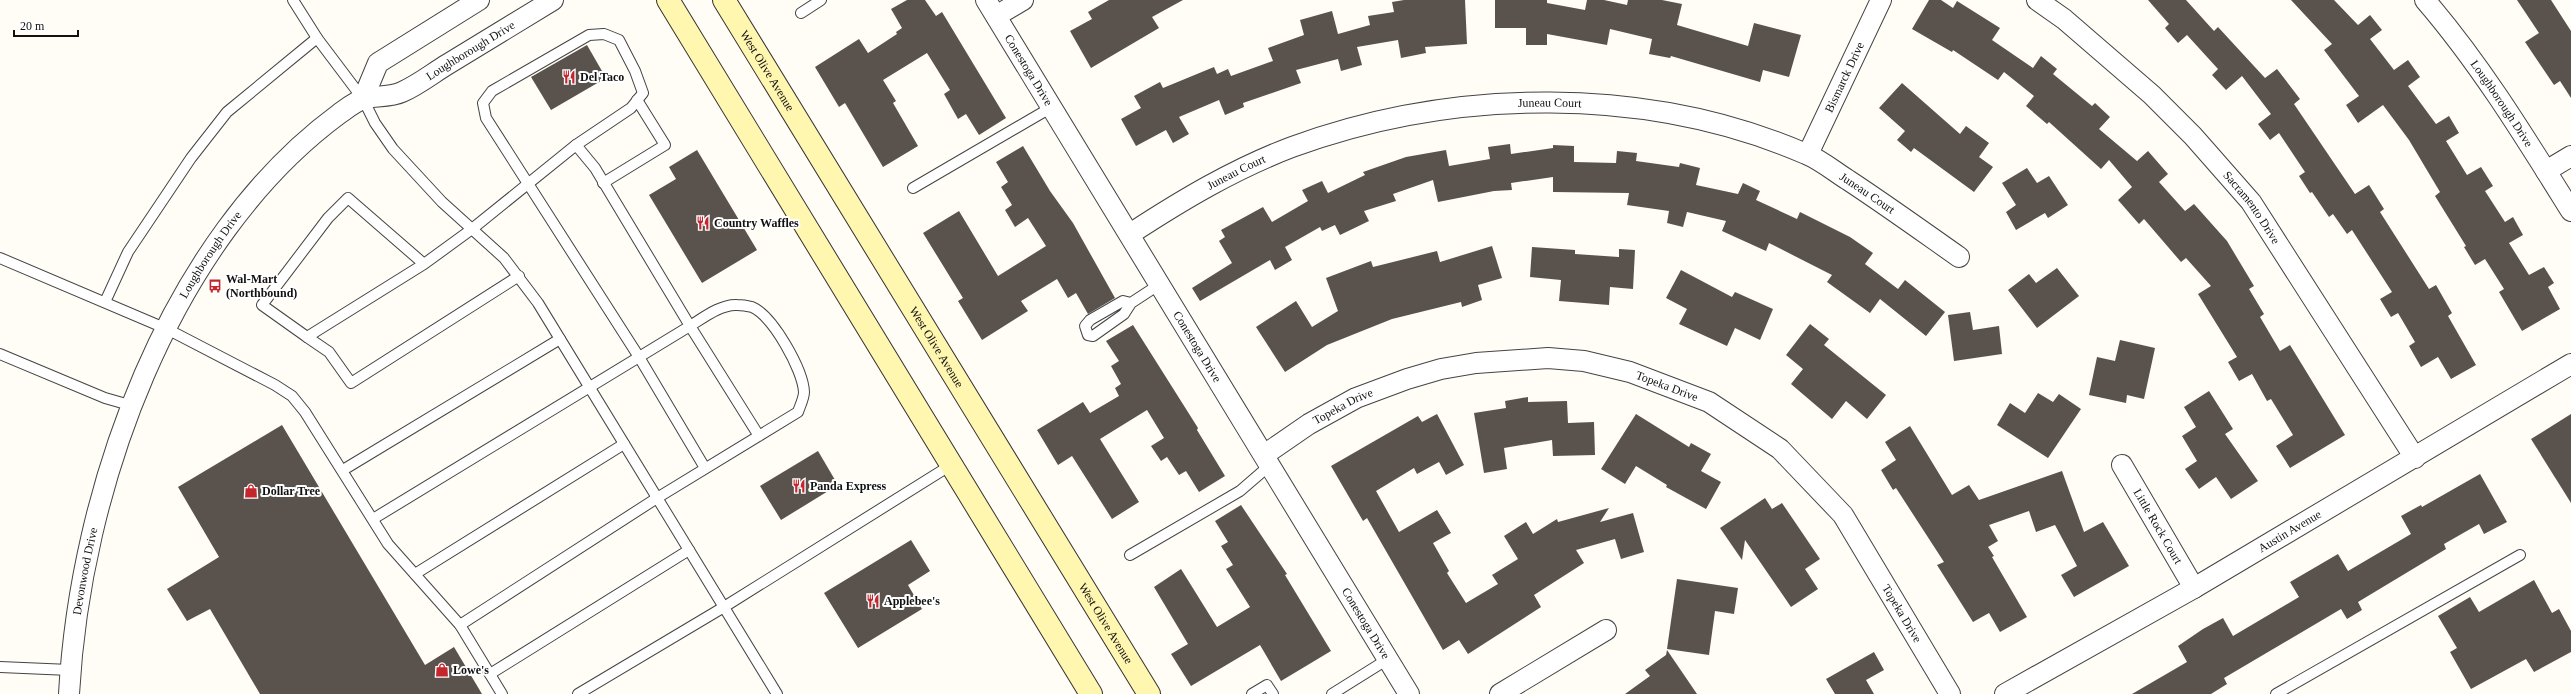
<svg xmlns="http://www.w3.org/2000/svg" width="2571" height="694" font-family="Georgia,serif">
	<rect width="100%" height="100%" fill="#fffdf5"/>
	<g fill="#5a524d">
		<path d="M907,0H925L936,16L942,12L1006,118L979,135L966,114L958,119L944,94L950,90L927,53L883,80L896,101L893,103L918,146L883,167L845,103L839,107L815,67L859,39L868,53L897,34L896,32L902,28L891,9Z"/>
		<path d="M1109,0H1183L1152,17L1159,28L1091,68L1070,31L1092,19L1088,12Z"/>
		<path d="M1404,0H1465L1467,44L1425,47L1426,53L1401,58L1398,40L1357,47L1362,65L1341,71L1338,59L1296,70L1301,83L1243,103L1244,107L1225,115L1219,100L1179,117L1189,134L1173,143L1166,130L1136,146L1121,119L1141,108L1134,96L1160,82L1163,88L1214,67L1217,74L1228,69L1231,76L1273,61L1268,48L1304,35L1300,20L1332,11L1338,34L1370,25L1368,16L1394,12L1392,2Z"/>
		<path d="M1495,0H1547V3L1585,10L1587,0H1604L1627,5L1628,0H1662L1682,4L1677,25L1748,46L1754,23L1801,35L1789,77L1763,70L1760,82L1671,56L1670,58L1649,54L1652,39L1610,29L1607,45L1547,34V45H1526V28H1495Z"/>
		<path d="M1929,0H1941L1953,8L1957,1L2000,28L1992,40L2033,68L2041,56L2057,69L2053,74L2092,106L2095,103L2110,117L2099,129L2137,161L2148,151L2168,174L2159,182L2185,211L2194,204L2227,241L2254,286L2249,289L2264,314L2260,317L2280,351L2290,345L2345,435L2290,468L2276,446L2293,435L2271,399L2267,401L2252,374L2239,381L2228,362L2237,357L2198,294L2211,286L2186,258L2181,262L2144,219L2139,224L2118,200L2132,187L2109,160L2101,169L2049,122L2047,124L2026,106L2034,96L2004,72L1998,80L1953,50L1952,52L1912,29Z"/>
		<path d="M2148,0H2186L2214,31L2218,27L2265,78L2277,69L2300,99L2294,104L2355,194L2369,185L2384,209L2380,212L2429,289L2436,285L2452,313L2448,316L2476,365L2451,379L2438,357L2421,367L2409,346L2415,342L2398,313L2391,317L2380,299L2392,292L2352,230L2347,234L2333,214L2329,217L2312,192L2310,193L2299,176L2305,172L2279,133L2270,140L2258,124L2271,114L2242,76L2226,90L2212,75L2218,69L2187,35L2178,43L2165,28L2169,24Z"/>
		<path d="M2291,0H2334L2358,25L2370,15L2382,30L2370,39L2394,70L2408,60L2420,77L2408,86L2436,124L2449,116L2459,133L2446,141L2467,175L2481,167L2493,186L2485,191L2505,222L2513,217L2523,235L2509,243L2529,275L2544,267L2554,283L2548,287L2560,309L2522,331L2499,292L2504,289L2485,259L2475,265L2464,247L2466,246L2435,196L2440,192L2409,140L2383,105L2358,123L2346,105L2359,96L2324,50L2332,44Z"/>
		<path d="M2517,0H2551L2571,31V98L2560,81L2554,85L2525,42L2539,33Z"/>
		<path d="M587,45L606,78L551,110L531,77Z"/>
		<path d="M1902,83L1960,134L1966,126L1989,143L1979,157L1993,167L1974,192L1914,148L1911,152L1897,140L1905,131L1879,108Z"/>
		<path d="M1510,144L1511,154L1553,148V145L1574,146V162L1616,163L1617,151L1637,153L1636,161L1679,167L1680,163L1700,168L1696,185L1738,194L1743,183L1760,191L1756,200L1797,219L1800,212L1850,237L1873,253L1865,264L1898,289L1905,280L1945,312L1926,336L1880,299L1870,313L1827,282L1832,275L1769,243L1766,251L1722,231L1726,221L1687,212L1683,227L1667,223L1669,211L1627,205L1629,193L1553,192V177L1511,183L1512,190L1494,191L1438,202L1433,180L1393,194L1396,201L1364,211L1369,221L1340,235L1335,225L1322,231L1320,227L1285,247L1292,260L1275,270L1270,260L1200,301L1192,288L1232,263L1219,241L1225,237L1221,230L1263,207L1272,222L1308,201L1302,190L1322,181L1328,193L1365,175L1363,172L1406,157L1446,150L1449,166L1490,159L1488,147Z"/>
		<path d="M1023,146L1050,191L1073,223L1115,298L1088,314L1076,293L1068,298L1057,279L1021,301L1028,311L982,340L958,301L963,298L923,233L959,211L998,276L1046,246L1028,218L1015,227L1005,210L1012,205L1001,187L1008,182L996,162Z"/>
		<path d="M697,150L757,250L702,283L649,195L676,179L669,167Z"/>
		<path d="M2027,168L2037,183L2049,176L2068,205L2048,218L2045,213L2016,230L2006,212L2016,205L2002,183Z"/>
		<path d="M1492,246L1502,278L1478,285L1482,300L1462,307L1461,302L1392,319L1327,345L1285,372L1256,327L1296,301L1312,327L1338,311L1326,278L1371,261L1373,267L1437,251L1440,262Z"/>
		<path d="M1532,247L1575,250V254L1619,257V249L1635,250L1633,289L1610,287L1609,305L1559,301L1561,280L1530,277Z"/>
		<path d="M2057,268L2079,296L2037,328L2008,290L2029,274L2036,283Z"/>
		<path d="M1681,270L1732,297L1735,292L1773,309L1760,340L1735,328L1727,346L1679,324L1687,309L1666,298Z"/>
		<path d="M1970,312L1973,330L1999,326L2002,354L1954,361L1948,315Z"/>
		<path d="M1810,324L1829,339L1824,345L1886,395L1867,419L1846,401L1832,419L1791,384L1803,369L1786,355Z"/>
		<path d="M1133,325L1198,428L1197,430L1225,476L1199,492L1186,471L1179,475L1167,457L1161,461L1151,446L1164,438L1147,410L1100,439L1139,502L1112,519L1072,456L1058,465L1037,430L1083,402L1090,413L1119,396L1115,388L1121,384L1111,366L1119,361L1106,341Z"/>
		<path d="M2120,340L2155,348L2144,399L2127,395L2126,403L2089,395L2097,357L2115,361Z"/>
		<path d="M2209,391L2233,429L2225,434L2258,481L2231,499L2216,477L2199,489L2185,469L2197,461L2182,436L2196,427L2184,407Z"/>
		<path d="M2038,393L2053,402L2059,394L2081,409L2048,458L1997,425L2010,403L2025,413Z"/>
		<path d="M1528,397V402L1567,401L1568,423L1594,422L1595,455L1553,456L1552,440L1504,448L1507,469L1484,473L1474,413L1506,408L1505,401Z"/>
		<path d="M1437,414L1464,465L1446,475L1439,462L1417,474L1414,468L1376,491L1399,532L1437,510L1451,533L1433,543L1449,571L1447,573L1466,603L1498,584L1492,575L1518,559L1504,536L1526,522L1533,534L1557,519L1558,522L1609,508L1600,522L1633,513L1644,552L1621,559L1615,539L1576,550L1584,563L1534,595L1541,607L1468,654L1459,640L1443,650L1367,518L1363,521L1331,466L1418,416L1422,422Z"/>
		<path d="M1636,414L1689,447L1691,443L1711,454L1701,471L1721,482L1706,509L1666,487L1667,485L1636,466L1625,484L1601,469Z"/>
		<path d="M2571,414V503L2531,439Z"/>
		<path d="M282,425L425,665L454,647L482,694H260L210,609L187,621L167,589L219,557L178,487Z"/>
		<path d="M1910,426L1952,495L1969,485L1979,500L2062,471L2084,532L2103,522L2129,566L2074,597L2061,575L2077,566L2055,525L2036,532L2029,511L1989,525L1998,541L1988,547L1994,556L1992,557L2027,617L2000,632L1989,613L1973,622L1937,565L1944,562L1896,488L1893,490L1881,470L1896,460L1885,442Z"/>
		<path d="M818,451L838,485L781,520L760,486Z"/>
		<path d="M2480,474L2507,522L2484,534L2479,524L2444,544L2446,549L2358,602L2362,610L2347,619L2341,609L2224,678L2227,684L2211,694H2132L2187,662L2178,646L2203,629L2223,618L2233,636L2299,597L2290,582L2338,554L2348,571L2411,534L2401,516L2421,505L2422,507Z"/>
		<path d="M1765,498L1772,509L1782,503L1820,559L1805,569L1818,589L1791,607L1745,540L1742,560L1720,528Z"/>
		<path d="M1241,505L1287,574L1285,575L1331,651L1281,681L1260,645L1191,686L1171,654L1188,644L1154,587L1181,569L1217,627L1250,607L1226,569L1233,565L1221,546L1228,542L1215,521Z"/>
		<path d="M911,540L930,571L908,585L922,609L858,648L824,593Z"/>
		<path d="M1677,579L1738,588L1734,614L1715,611L1709,655L1667,649Z"/>
		<path d="M2534,580L2552,613L2559,609L2571,631V652L2534,672L2526,659L2471,689L2450,652L2457,648L2438,616L2470,597L2479,612Z"/>
		<path d="M1667,650L1697,694H1625L1650,676L1645,670L1666,655Z"/>
		<path d="M1874,652L1884,670L1866,680L1874,694H1835L1826,679Z"/>
	</g>
	<g fill="none" stroke-linecap="round" stroke-linejoin="round">
		<g stroke="#444" stroke-width="12">
			<g id="service">
				<path d="M293,0L317,38L363,99L375,123L393,149L442,202L504,258L538,303L777,694"/>
				<path d="M801,13L821,0"/>
				<path d="M576,145L631,108L643,93L635,71L619,40L604,34L589,35L492,91L483,103L486,118L639,357L705,468"/>
				<path d="M603,183L665,145L637,100"/>
				<path d="M913,188L1052,107"/>
				<path d="M0,258L167,329L275,385L292,396L305,412L388,544L460,625L502,694"/>
				<path d="M105,302L128,252L191,158L227,112L317,38"/>
				<path d="M1131,303L1123,301L1090,320L1085,326L1088,335L1093,336L1124,314L1131,303L1160,284"/>
				<path d="M307,337L329,352L351,383L519,276"/>
				<path d="M0,354L105,398L133,406"/>
				<path d="M343,470L560,339"/>
				<path d="M373,519L690,326L595,168L576,145L472,229L424,264L307,337L262,305L328,218L348,198L424,264"/>
				<path d="M1130,555L1240,491L1270,465"/>
				<path d="M415,574L624,444"/>
				<path d="M460,625L657,498L798,412C800,406 804,398 804,392C803,370 773,316 752,307C748,306 741,305 737,305C721,304 703,318 690,326L759,436"/>
				<path d="M0,667L70,670"/>
				<path d="M490,674L689,550"/>
				<path d="M578,694L724,607L951,465"/>
				<path d="M1252,694L1267,685L1273,694"/>
				<path d="M1332,694L1388,659"/>
				<path d="M2276,694L2520,555"/>
			</g>
		</g>
		<g stroke="#444" stroke-width="22">
			<g id="minor">
				<path id="s1" d="M986,0L1409,694"/>
				<path id="s2" d="M2037,0L2064,19L2152,95L2193,136L2251,202L2415,458"/>
				<path id="s3" d="M2425,0C2481,65 2526,139 2571,211"/>
				<path d="M996,16L1023,0"/>
				<path d="M363,99L378,63L479,0"/>
				<path id="s4" d="M1808,154L1881,0"/>
				<path d="M2546,171L2571,156"/>
				<path id="s5" d="M1130,234C1182,200 1234,169 1292,147C1453,88 1647,85 1806,154C1821,160 1835,172 1848,180C1886,205 1922,231 1959,257"/>
				<path id="s6" d="M1264,455L1309,424L1356,398L1407,379L1441,369L1476,363L1548,358L1584,361L1630,372L1709,402L1780,449L1843,515L1950,694"/>
				<path id="s7" d="M2122,465L2194,588"/>
				<path id="s8" d="M69,694C80,490 169,239 339,114C346,109 357,100 366,98C377,96 391,97 402,92C418,85 433,73 448,64C483,43 518,21 553,0"/>
				<path d="M1500,694L1606,630"/>
				<path id="s9" d="M2005,694L2194,588L2571,364"/>
			</g>
		</g>
		<g stroke="#333" stroke-width="24">
			<g id="secondary">
				<path d="M668,0L1091,694"/>
				<path id="s10" d="M724,0L1149,694"/>
			</g>
		</g>
		<use href="#service" stroke="#fff" stroke-width="10"/>
		<use href="#minor" stroke="#fff" stroke-width="20"/>
		<use href="#secondary" stroke="#fff6b0" stroke-width="22"/>
	</g>
	<defs>
		<g id="restaurant-bare" transform="scale(1.08)"><path d="M-5-6h1v4h1v-4h1v4h1v-4h1v5L-1.5 .5V6h-2V.5L-5-1ZM5-6V6H3V1.5H1.5Q1.5-4 5-6Z" fill="#c4262e" stroke="#fff" stroke-width="2.5" paint-order="stroke"/></g>
		<g id="bus-bare" transform="scale(1.08)"><path d="M-5-6H5V4H4V6H2V4H-2V6H-4V4H-5ZM-3.5-4V0h7V-4ZM-3.5 1.2v1.5H-2V1.2ZM2 1.2v1.5H3.5V1.2Z" fill="#c4262e" stroke="#fff" stroke-width="2.5" paint-order="stroke"/></g>
		<g id="shop-bare" transform="scale(1.08)"><path d="M-5-2.5h2.3a2.7 3.5 0 0 1 5.4 0H5L5.5 6h-11ZM-1.5-2.5h3a1.5 2.3 0 0 0-3 0Z" fill="#c4262e" stroke="#fff" stroke-width="2.5" paint-order="stroke"/></g>
	</defs>
	<g fill-rule="evenodd">
		<use href="#restaurant-bare" x="569" y="77"/>
		<use href="#restaurant-bare" x="703" y="223"/>
		<use href="#bus-bare" x="215" y="286"/>
		<use href="#restaurant-bare" x="799" y="486"/>
		<use href="#shop-bare" x="251" y="491"/>
		<use href="#restaurant-bare" x="873" y="601"/>
		<use href="#shop-bare" x="442" y="670"/>
	</g>
	<g text-anchor="middle" stroke-width="4" stroke-linejoin="round" paint-order="stroke">
		<g font-size="12" fill="#111" stroke="#fff">
			<text dy="4" stroke="none"><textPath href="#s8" startOffset="807">Loughborough Drive</textPath></text>
			<text dy="4" stroke="none"><textPath href="#s1" startOffset="82">Conestoga Drive</textPath></text>
			<text dy="4" stroke="none"><textPath href="#s10" startOffset="83">West Olive Avenue</textPath></text>
			<text dy="4" stroke="none"><textPath href="#s4" startOffset="85">Bismarck Drive</textPath></text>
			<text dy="4" stroke="none"><textPath href="#s3" startOffset="129">Loughborough Drive</textPath></text>
			<text dy="4" stroke="none"><textPath href="#s5" startOffset="447">Juneau Court</textPath></text>
			<text dy="4" stroke="none"><textPath href="#s5" startOffset="123">Juneau Court</textPath></text>
			<text dy="4" stroke="none"><textPath href="#s5" startOffset="783">Juneau Court</textPath></text>
			<text dy="4" stroke="none"><textPath href="#s2" startOffset="300">Sacramento Drive</textPath></text>
			<text dy="4" stroke="none"><textPath href="#s8" startOffset="467">Loughborough Drive</textPath></text>
			<text dy="4" stroke="none"><textPath href="#s10" startOffset="407">West Olive Avenue</textPath></text>
			<text dy="4" stroke="none"><textPath href="#s1" startOffset="406">Conestoga Drive</textPath></text>
			<text dy="4" stroke="none"><textPath href="#s6" startOffset="429">Topeka Drive</textPath></text>
			<text dy="4" stroke="none"><textPath href="#s6" startOffset="93">Topeka Drive</textPath></text>
			<text dy="4" stroke="none"><textPath href="#s7" startOffset="71">Little Rock Court</textPath></text>
			<text dy="4" stroke="none"><textPath href="#s9" startOffset="328">Austin Avenue</textPath></text>
			<text dy="4" stroke="none"><textPath href="#s8" startOffset="124">Devonwood Drive</textPath></text>
			<text dy="4" stroke="none"><textPath href="#s6" startOffset="765">Topeka Drive</textPath></text>
			<text dy="4" stroke="none"><textPath href="#s10" startOffset="731">West Olive Avenue</textPath></text>
			<text dy="4" stroke="none"><textPath href="#s1" startOffset="730">Conestoga Drive</textPath></text>
		</g>
		<g font-size="12" font-weight="bold" fill="#111" stroke="#fff" text-anchor="start">
			<text x="580" y="81">Del Taco</text>
			<text x="714" y="227">Country Waffles</text>
			<text x="226" y="283">Wal-Mart<tspan x="226" dy="14">(Northbound)</tspan></text>
			<text x="810" y="490">Panda Express</text>
			<text x="262" y="495">Dollar Tree</text>
			<text x="884" y="605">Applebee's</text>
			<text x="453" y="674">Lowe's</text>
		</g>
	</g>
	<path d="M14 30v6h64v-6" fill="none" stroke="#111111" stroke-width="2"/>
	<text x="20" y="30" font-size="12" fill="#111111" stroke="#ffffff" stroke-width="3" paint-order="stroke">20 m</text>
</svg>
